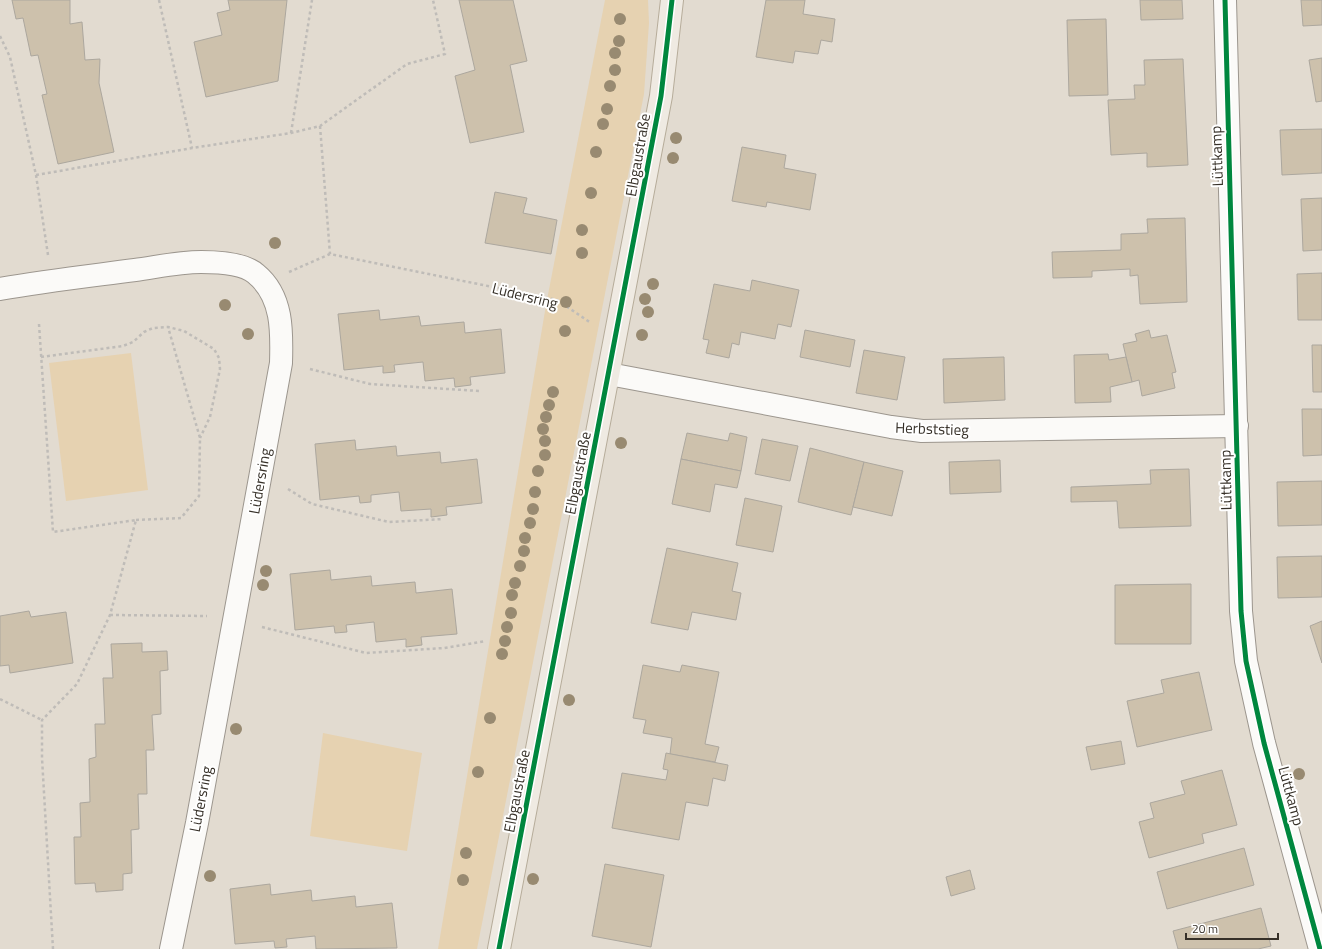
<svg xmlns="http://www.w3.org/2000/svg" width="1322" height="949" font-family="'Titillium Web',sans-serif">
	<rect width="100%" height="100%" fill="#e2dbd0"/>
	<g fill="#e6d2b1">
		<path d="M605,0H648L649,23L644,94L477,949H438L546,305Z"/>
		<path d="M131,353L148,490L66,501L49,363Z"/>
		<path d="M323,733L422,753L407,851L310,836Z"/>
	</g>
	<g fill="#cdc1ac" stroke="#aca79e">
		<path d="M12,0H70V24L82,22L85,60L100,59L99,83L114,152L58,164L42,95L47,94L38,55L31,56L23,18L16,19Z"/>
		<path d="M228,0H287L278,81L206,97L194,42L222,35L217,13L230,10Z"/>
		<path d="M459,0H513L527,61L510,65L524,132L470,143L455,76L475,70Z"/>
		<path d="M766,0H805L803,14L835,19L832,42L821,40L818,54L795,51L793,63L756,57Z"/>
		<path d="M1140,0H1182L1183,19L1141,20Z"/>
		<path d="M1301,0H1322V25L1303,26Z"/>
		<path d="M1106,19L1108,95L1069,96L1067,20Z"/>
		<path d="M1322,58V101L1316,102L1309,60Z"/>
		<path d="M1183,59L1188,165L1147,167V153L1111,155L1108,100L1135,99L1134,85H1145L1144,60Z"/>
		<path d="M1322,129V173L1282,175L1280,130Z"/>
		<path d="M742,147L786,155L784,168L816,174L810,210L767,202L766,207L732,201Z"/>
		<path d="M495,192L527,198L523,213L557,220L551,254L485,243Z"/>
		<path d="M1322,198V250L1303,251L1301,199Z"/>
		<path d="M1185,218L1187,302L1140,304L1138,275L1130,276V269L1092,271V277L1053,278L1052,252L1121,250V234L1148,233L1147,219Z"/>
		<path d="M1322,273V320H1298L1297,274Z"/>
		<path d="M752,280L799,290L791,327L778,324L775,339L741,332L739,345L732,343L729,358L706,353L709,340L703,339L714,284L750,291Z"/>
		<path d="M379,310L380,320L419,316L421,326L464,322L465,333L501,329L505,373L470,377L471,385L455,387L454,378L425,381L423,362L394,365L395,372L383,373V366L344,370L338,314Z"/>
		<path d="M805,330L855,340L850,367L800,357Z"/>
		<path d="M1149,330L1151,338L1167,335L1176,372L1172,373L1175,388L1142,396L1139,380L1132,382L1123,344L1137,341L1135,334Z"/>
		<path d="M1312,345H1322V392H1313Z"/>
		<path d="M864,350L905,357L897,400L856,393Z"/>
		<path d="M1108,354L1109,360L1126,357L1132,382L1110,387L1111,402L1075,403L1074,355Z"/>
		<path d="M1004,357L1005,400L944,403L943,359Z"/>
		<path d="M1302,409H1322V455L1303,456Z"/>
		<path d="M687,433L728,441L730,433L747,437L741,471L681,459Z"/>
		<path d="M762,439L798,446L790,481L755,474Z"/>
		<path d="M355,440L356,450L396,446L397,456L440,452L441,463L477,459L482,503L446,507L447,515L431,517V509L401,511L399,492L371,495V502L360,503L359,496L320,500L315,444Z"/>
		<path d="M810,448L864,462L851,515L798,502Z"/>
		<path d="M681,459L741,471L737,488L715,484L710,512L672,504Z"/>
		<path d="M1000,460L1001,492L950,494L949,462Z"/>
		<path d="M864,462L903,471L892,516L853,507Z"/>
		<path d="M1189,469L1191,526L1119,528L1117,501L1071,502V487L1151,484L1150,470Z"/>
		<path d="M1322,481V525L1278,526L1277,482Z"/>
		<path d="M745,498L782,506L773,552L736,545Z"/>
		<path d="M667,548L738,563L732,591L741,593L736,620L692,612L688,630L651,623Z"/>
		<path d="M1322,556V597L1278,598L1277,557Z"/>
		<path d="M330,570L331,580L371,576L372,586L415,582L416,593L452,589L457,634L421,637L422,645L406,647V639L376,642L374,622L346,625L347,632L335,633L334,626L295,630L290,574Z"/>
		<path d="M1191,584V644H1115V585Z"/>
		<path d="M29,611L31,617L66,612L73,663L10,673L9,665L0,666V616Z"/>
		<path d="M1322,621V663L1310,626Z"/>
		<path d="M142,643V652L167,651L168,670L160,671L161,714L152,715L154,750H146L147,794H138L139,829L131,830L132,873L123,874V890L96,892L95,883L75,884L74,837H81L80,803L90,802L89,759L96,757L95,724H105L103,678H113L111,644Z"/>
		<path d="M643,665L680,672L682,665L719,672L705,744L719,747L715,762L670,754L672,738L643,733L646,720L633,718Z"/>
		<path d="M1199,672L1212,730L1137,747L1127,701L1164,693L1161,680Z"/>
		<path d="M1121,741L1125,764L1091,770L1086,747Z"/>
		<path d="M666,753L728,765L725,781L713,778L708,806L686,802L679,840L612,828L622,773L666,780L668,770L663,769Z"/>
		<path d="M1222,770L1237,825L1202,834L1204,843L1149,858L1139,822L1154,818L1150,803L1185,794L1181,781Z"/>
		<path d="M1244,848L1254,885L1167,909L1157,872Z"/>
		<path d="M605,864L664,875L651,947L592,936Z"/>
		<path d="M970,870L975,889L951,896L946,877Z"/>
		<path d="M270,884L271,895L311,890L312,901L355,896L356,907L392,903L397,948L316,949L315,936L286,939L287,947L275,948L274,941L235,944L230,889Z"/>
		<path d="M1261,908L1271,946L1258,949H1178L1173,931Z"/>
	</g>
	<g fill="none" stroke-linecap="round" stroke-linejoin="round">
		<g stroke="#9c968e" stroke-width="24">
			<g id="street">
				<path d="M1225,0L1241,611L1246,661L1264,743L1320,949"/>
				<path d="M0,289C45,281 90,276 135,270C157,267 179,262 201,262C217,262 244,263 256,274C283,296 282,332 281,363L197,823L171,949"/>
				<path d="M609,374L891,427L922,431L1237,426"/>
			</g>
		</g>
		<g stroke="#b6ac9a" stroke-width="24">
			<path id="primary" d="M499,949L661,96L672,0"/>
		</g>
		<g stroke="#bfbcb8" stroke-width="2.5" stroke-dasharray="3 3" stroke-linecap="butt">
			<path d="M159,0L192,148"/>
			<path d="M0,36L10,57L36,175L48,255"/>
			<path d="M320,126L330,254"/>
			<path d="M291,133L312,0"/>
			<path d="M36,175L192,148L291,133L320,126L407,64L445,54L433,0"/>
			<path d="M289,272L330,254L557,300L591,323"/>
			<path d="M39,324L53,532L136,520L110,615L77,684L42,720V758L53,949"/>
			<path d="M41,357L123,346L133,342L144,332L153,328L168,327L184,331L214,349L219,358L220,369L210,417L200,438"/>
			<path d="M310,369L370,384L479,391"/>
			<path d="M288,489L312,504L389,522L443,519"/>
			<path d="M136,520L181,518L199,496L200,438L168,327"/>
			<path d="M110,615L207,616"/>
			<path d="M262,627L366,653L444,648L486,641"/>
			<path d="M0,699L42,720"/>
		</g>
		<use href="#street" stroke="#fbfaf8" stroke-width="22"/>
		<use href="#primary" stroke="#efeae2" stroke-width="22"/>
		<g stroke="#fff" stroke-width="8">
			<g id="cycleway">
				<path d="M1225,0L1241,611L1246,661L1264,743L1320,949"/>
				<path d="M499,949L661,96L672,0"/>
			</g>
		</g>
		<use href="#cycleway" stroke="#00873e" stroke-width="5"/>
	</g>
	<g fill="#988a71">
		<circle cx="620" cy="19" r="6"/>
		<circle cx="619" cy="41" r="6"/>
		<circle cx="615" cy="53" r="6"/>
		<circle cx="615" cy="70" r="6"/>
		<circle cx="610" cy="86" r="6"/>
		<circle cx="607" cy="109" r="6"/>
		<circle cx="603" cy="124" r="6"/>
		<circle cx="676" cy="138" r="6"/>
		<circle cx="596" cy="152" r="6"/>
		<circle cx="673" cy="158" r="6"/>
		<circle cx="591" cy="193" r="6"/>
		<circle cx="582" cy="230" r="6"/>
		<circle cx="275" cy="243" r="6"/>
		<circle cx="582" cy="253" r="6"/>
		<circle cx="653" cy="284" r="6"/>
		<circle cx="645" cy="299" r="6"/>
		<circle cx="566" cy="302" r="6"/>
		<circle cx="225" cy="305" r="6"/>
		<circle cx="648" cy="312" r="6"/>
		<circle cx="565" cy="331" r="6"/>
		<circle cx="248" cy="334" r="6"/>
		<circle cx="642" cy="335" r="6"/>
		<circle cx="553" cy="392" r="6"/>
		<circle cx="549" cy="405" r="6"/>
		<circle cx="546" cy="417" r="6"/>
		<circle cx="543" cy="429" r="6"/>
		<circle cx="545" cy="441" r="6"/>
		<circle cx="621" cy="443" r="6"/>
		<circle cx="545" cy="455" r="6"/>
		<circle cx="538" cy="471" r="6"/>
		<circle cx="535" cy="492" r="6"/>
		<circle cx="533" cy="509" r="6"/>
		<circle cx="530" cy="523" r="6"/>
		<circle cx="525" cy="538" r="6"/>
		<circle cx="524" cy="551" r="6"/>
		<circle cx="520" cy="566" r="6"/>
		<circle cx="266" cy="571" r="6"/>
		<circle cx="515" cy="583" r="6"/>
		<circle cx="263" cy="585" r="6"/>
		<circle cx="512" cy="595" r="6"/>
		<circle cx="511" cy="613" r="6"/>
		<circle cx="507" cy="627" r="6"/>
		<circle cx="505" cy="641" r="6"/>
		<circle cx="502" cy="654" r="6"/>
		<circle cx="569" cy="700" r="6"/>
		<circle cx="490" cy="718" r="6"/>
		<circle cx="236" cy="729" r="6"/>
		<circle cx="478" cy="772" r="6"/>
		<circle cx="1299" cy="774" r="6"/>
		<circle cx="466" cy="853" r="6"/>
		<circle cx="210" cy="876" r="6"/>
		<circle cx="533" cy="879" r="6"/>
		<circle cx="463" cy="880" r="6"/>
	</g>
	<g text-anchor="middle" stroke-width="4" stroke-linejoin="round" paint-order="stroke">
		<g font-size="15" fill="#363028" stroke="#fff">
			<text transform="translate(638 155) rotate(-80)" y="5">Elbgaustraße</text>
			<text transform="translate(1217 156) rotate(-92)" y="5">Lüttkamp</text>
			<text transform="translate(525 296) rotate(14)" y="5">Lüdersring</text>
			<text transform="translate(932 429) rotate(2)" y="5">Herbststieg</text>
			<text transform="translate(578 473) rotate(-79)" y="5">Elbgaustraße</text>
			<text transform="translate(1226 480) rotate(-91)" y="5">Lüttkamp</text>
			<text transform="translate(260 481) rotate(-80)" y="5">Lüdersring</text>
			<text transform="translate(517 791) rotate(-79)" y="5">Elbgaustraße</text>
			<text transform="translate(1291 796) rotate(75)" y="5">Lüttkamp</text>
			<text transform="translate(201 799) rotate(-79)" y="5">Lüdersring</text>
		</g>
	</g>
	<path d="M1186 933v6h92v-6" fill="none" stroke="#363028" stroke-width="2"/>
	<text x="1192" y="933" font-size="12" fill="#363028" stroke="#ffffff" stroke-width="3" paint-order="stroke">20 m</text>
</svg>
